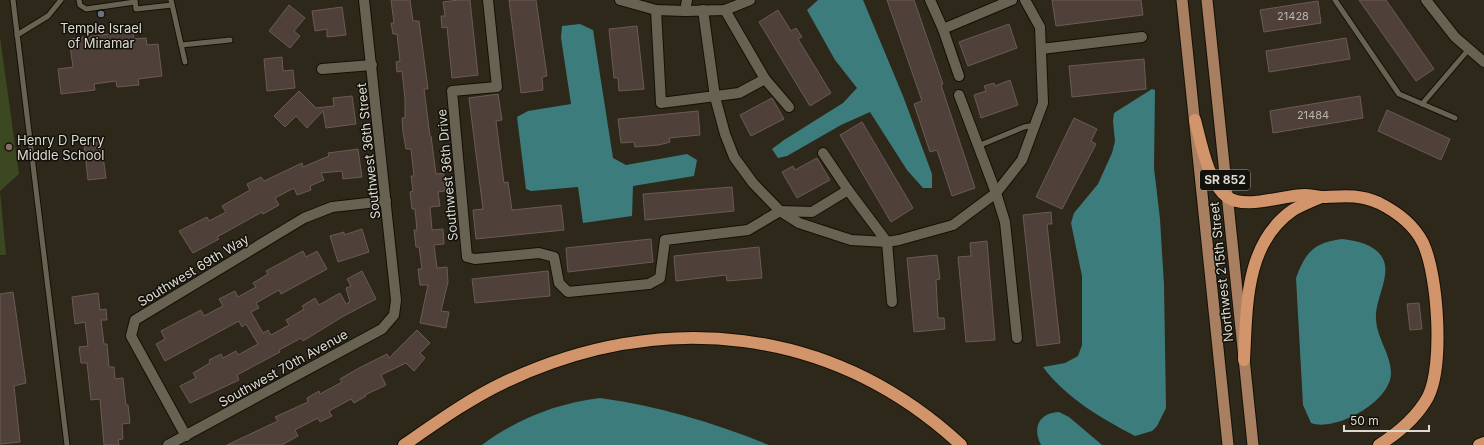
<svg xmlns="http://www.w3.org/2000/svg" width="1484" height="445" font-family="Inter,sans-serif">
	<rect width="100%" height="100%" fill="#2d281a"/>
	<g fill="#3c4822">
		<path d="M0,37L19,174L0,191Z"/>
		<path d="M0,191L6,255H0Z"/>
	</g>
	<g fill="#3c7c7d">
		<path d="M818,0H863L903,96L932,174V188H923L907,170L870,112L841,125L787,156L778,158L772,149L784,140L843,103L857,88L835,60L807,10Z"/>
		<path d="M580,24L593,30L613,158L626,165L687,154L697,160L694,176L633,186L632,216L583,223L578,187L531,191L526,189L517,117L528,111L571,104L561,38L562,26Z"/>
		<path d="M1152,89L1155,90L1154,168L1160,219L1164,285L1166,408L1157,426L1152,431L1135,436C1101,418 1066,398 1043,367L1065,363L1078,356L1082,345V276L1071,223L1074,213L1098,184L1112,153L1115,141L1113,121L1114,113Z"/>
		<path d="M1342,239C1363,241 1389,249 1385,275C1383,291 1375,304 1376,320C1377,338 1391,355 1391,373C1391,402 1335,432 1311,423L1303,405L1296,278C1306,251 1314,243 1342,239Z"/>
		<path d="M600,398C658,406 715,423 769,445H482C516,419 558,403 600,398Z"/>
		<path d="M1059,412L1069,417L1102,445H1041C1032,427 1039,413 1059,412Z"/>
	</g>
	<g fill="#50403a" stroke="#6c5a55">
		<path d="M391,0H410L413,21H419L428,89H424L430,136H431L436,174L444,173L445,191L438,192L440,206L430,207L432,230L443,229L444,244L434,245L437,268L447,267L448,282L441,311L449,312L446,328L420,323L428,285H420L418,269H422L419,247H416L414,230H417L415,209H412L410,192L413,191L411,176H414L411,149H406L403,132L402,118H405V99L402,71L397,72L396,62L400,61L397,34H393L391,23H394Z"/>
		<path d="M458,0H470L478,75L452,78L447,27L442,28L441,16H445L443,2Z"/>
		<path d="M509,0H536L547,76L542,77L543,90L521,93Z"/>
		<path d="M887,0H914L943,84L941,85L975,188L952,196L937,150L930,152L914,104L922,101Z"/>
		<path d="M1052,0H1141L1143,15L1056,26Z"/>
		<path d="M1359,0H1386L1434,69L1416,81Z"/>
		<path d="M1318,1L1321,23L1264,32L1260,10Z"/>
		<path d="M289,5L305,18L294,31L300,36L290,48L269,31Z"/>
		<path d="M342,7L346,35L327,37V29L315,31L312,11Z"/>
		<path d="M778,10L791,31L796,28L802,37L798,39L831,93L810,106L759,22Z"/>
		<path d="M1009,24L1017,48L968,66L959,42Z"/>
		<path d="M637,26L644,89L619,91L618,78H614L609,29Z"/>
		<path d="M133,31L134,39L146,38L147,45L158,44L162,76L138,79L139,85L117,87L116,81L94,84L95,90L61,94L58,69L73,67L69,39Z"/>
		<path d="M1346,38L1350,59L1269,72L1266,51Z"/>
		<path d="M282,57L283,71L293,70L295,88L267,91L264,59Z"/>
		<path d="M1144,59L1146,89L1072,97L1069,66Z"/>
		<path d="M1010,80L1018,105L981,118L974,95L986,91L984,86L994,83L995,86Z"/>
		<path d="M299,91L316,108L334,106L333,98L352,96L356,124L326,128L323,111L307,128L296,116L285,127L274,116Z"/>
		<path d="M498,94L502,120L496,121L504,183L508,182L512,210L561,205L564,230L476,239L473,210L483,209L469,98Z"/>
		<path d="M1360,96L1363,118L1273,133L1270,111Z"/>
		<path d="M772,98L784,119L751,136L740,115Z"/>
		<path d="M1387,110L1450,139L1441,160L1378,131Z"/>
		<path d="M698,111L700,135L669,138L670,142L659,145L635,147L634,142L621,143L618,119Z"/>
		<path d="M1074,118L1097,129L1091,141L1096,144L1062,209L1036,197Z"/>
		<path d="M862,122L913,208L891,222L840,135Z"/>
		<path d="M101,142L106,178L88,180L84,144Z"/>
		<path d="M358,149L362,177L343,179L342,171L321,173L324,180L310,186L311,190L297,195L294,188L275,198L279,205L263,214L262,212L217,237L219,239L193,253L179,231L207,217L209,221L226,212L222,206L250,190L247,184L261,177L264,181L302,163L303,167L329,156L328,153Z"/>
		<path d="M817,158L830,180L797,198L782,172L793,166L795,170Z"/>
		<path d="M732,187L734,211L645,220L643,194Z"/>
		<path d="M1051,212L1052,224H1047L1060,343L1037,346L1023,215Z"/>
		<path d="M362,229L369,252L338,262L330,236L344,232V235Z"/>
		<path d="M651,239L653,262L568,272L566,248Z"/>
		<path d="M987,241L995,340L966,342L958,257L971,256L970,243Z"/>
		<path d="M759,247L762,278L727,281L726,275L676,281L674,256Z"/>
		<path d="M303,251L306,257L317,251L327,269L281,294L279,290L256,303L259,308L251,312L263,333L268,330L271,335L289,325L286,320L304,309L302,306L315,298L319,305L340,293L346,304L350,302L346,288L351,286L347,279L362,271L376,299L342,317L303,341L301,338L279,350L280,352L237,375L239,380L190,403L180,386L196,378L193,373L210,363L209,360L221,354L223,358L236,351L238,355L258,344L246,324L242,327L239,321L165,361L156,344L165,339L161,331L201,310L204,316L223,306L219,299L235,291L238,297L256,287L253,283L268,274L266,271Z"/>
		<path d="M937,255L940,279L936,280L938,318H944L945,329L914,332L907,258Z"/>
		<path d="M548,271L550,296L475,303L472,279Z"/>
		<path d="M13,292L26,383L14,386L20,442L0,444V294Z"/>
		<path d="M98,293L100,310L106,309L107,320H101L104,344H107L109,367H114L115,379L123,378L126,405H128L130,423L122,424L123,439L118,440L119,445H104L100,399L91,400L87,363H81L79,347L88,346L85,322L75,324L72,297Z"/>
		<path d="M1419,303L1422,329L1410,330L1407,304Z"/>
		<path d="M417,330L430,343L420,353L425,358L414,371L406,363L381,375L386,385L365,395L366,396L354,403L351,399L329,411L332,416L320,422L318,418L295,430L298,436L282,445H227L278,421L275,417L308,402L307,398L319,391L320,394L342,382L340,379L359,368L387,354L389,358Z"/>
	</g>
	<g fill="none" stroke-linecap="round" stroke-linejoin="round">
		<g stroke="#151005" stroke-width="7">
			<g id="service">
				<path d="M13,0L67,445"/>
				<path d="M79,0L80,5L86,9L135,2"/>
				<path d="M135,0L136,9L172,5"/>
				<path d="M171,0L185,62"/>
				<path d="M1335,0L1399,94L1455,118"/>
				<path d="M17,35L48,16L61,0"/>
				<path d="M181,45L230,40"/>
				<path d="M1422,104L1469,49"/>
				<path d="M978,146L1024,127L1035,125"/>
			</g>
		</g>
		<g stroke="#151005" stroke-width="12">
			<g id="minor">
				<path d="M488,0L497,87L452,91L467,257L475,259L539,253L554,257L559,283L568,292L649,284L660,278L665,240L748,230L780,211L812,212L848,190"/>
				<path d="M620,0L656,10L685,11L725,10L750,0"/>
				<path d="M930,0L943,29L959,76"/>
				<path d="M1426,0L1455,37L1484,62"/>
				<path d="M656,10L661,103L739,93L765,79"/>
				<path d="M703,10L715,97L725,134L734,157L753,183L780,211L799,223L851,240L887,242L899,240L953,225L996,193L1022,160L1043,103L1040,27L1025,0"/>
				<path d="M725,10L765,79L789,107"/>
				<path d="M685,11L687,0"/>
				<path d="M943,29L1012,0"/>
				<path d="M1041,49L1142,37"/>
				<path d="M322,69L372,65"/>
				<path d="M959,95L996,193L1005,222L1017,338"/>
				<path d="M823,153L848,190L887,242L892,302"/>
				<path d="M186,436L131,336L135,320L304,218L332,207L386,201"/>
				<path d="M168,445L382,329L394,315L396,300L364,0"/>
			</g>
		</g>
		<g stroke="#151005" stroke-width="13">
			<g id="primary">
				<path d="M1182,0L1228,445"/>
				<path d="M1207,0L1253,445"/>
			</g>
		</g>
		<g stroke="#151005" stroke-width="14">
			<g id="motorway">
				<path d="M1195,120C1201,142 1208,183 1227,197C1246,210 1283,195 1305,195C1311,195 1317,197 1323,197C1344,196 1359,194 1379,203C1397,212 1414,225 1423,243C1438,275 1444,365 1428,397C1417,417 1398,433 1379,445"/>
				<path d="M1244,360C1247,308 1244,244 1293,210C1302,205 1312,201 1321,197"/>
				<path d="M404,445C436,423 469,399 505,382C662,308 832,326 961,445"/>
				<path d="M1479,445L1484,443"/>
			</g>
		</g>
		<use href="#service" stroke="#686253" stroke-width="5"/>
		<use href="#minor" stroke="#686253" stroke-width="10"/>
		<use href="#primary" stroke="#a88061" stroke-width="11"/>
		<use href="#motorway" stroke="#d2946b" stroke-width="12"/>
	</g>
	<circle fill="#6b7280" stroke="#13110b" stroke-width="1.5" cx="101" cy="14" r="4"/>
	<circle fill="#8d6e63" stroke="#13110b" stroke-width="1.5" cx="9" cy="147" r="4"/>
	<g text-anchor="middle" stroke-width="3" stroke-linejoin="round" paint-order="stroke">
		<g font-size="11" fill="#bab4ab">
			<text x="1293" y="20">21428</text>
			<text x="1313" y="119">21484</text>
		</g>
		<rect fill="#13110b" stroke="#a09e96" stroke-width="1" x="1200" y="170" width="50" height="20" rx="3"/>
		<g font-size="12" font-weight="bold" fill="#dddad1">
			<text x="1225" y="184">SR 852</text>
		</g>
		<g font-size="13" fill="#dddad1" stroke="#13110b">
			<text x="101" y="33">Temple Israel<tspan x="101" dy="15">of Miramar</tspan></text>
			<text x="17" y="145" text-anchor="start">Henry D Perry<tspan x="17" dy="15">Middle School</tspan></text>
		</g>
		<g font-size="13" fill="#dddad1" stroke="#13110b">
			<text transform="translate(368 151) rotate(-96)" y="5">Southwest 36th Street</text>
			<text transform="translate(447 175) rotate(-95)" y="5">Southwest 36th Drive</text>
			<text transform="translate(193 270) rotate(-31)" y="5">Southwest 69th Way</text>
			<text transform="translate(1221 272) rotate(-96)" y="5">Northwest 215th Street</text>
			<text transform="translate(283 368) rotate(-29)" y="5">Southwest 70th Avenue</text>
		</g>
	</g>
	<path d="M1344 425v6h85v-6" fill="none" stroke="#dddad1" stroke-width="2"/>
	<text x="1350" y="425" font-size="12" fill="#dddad1" stroke="#13110b" stroke-width="3" paint-order="stroke">50 m</text>
</svg>
